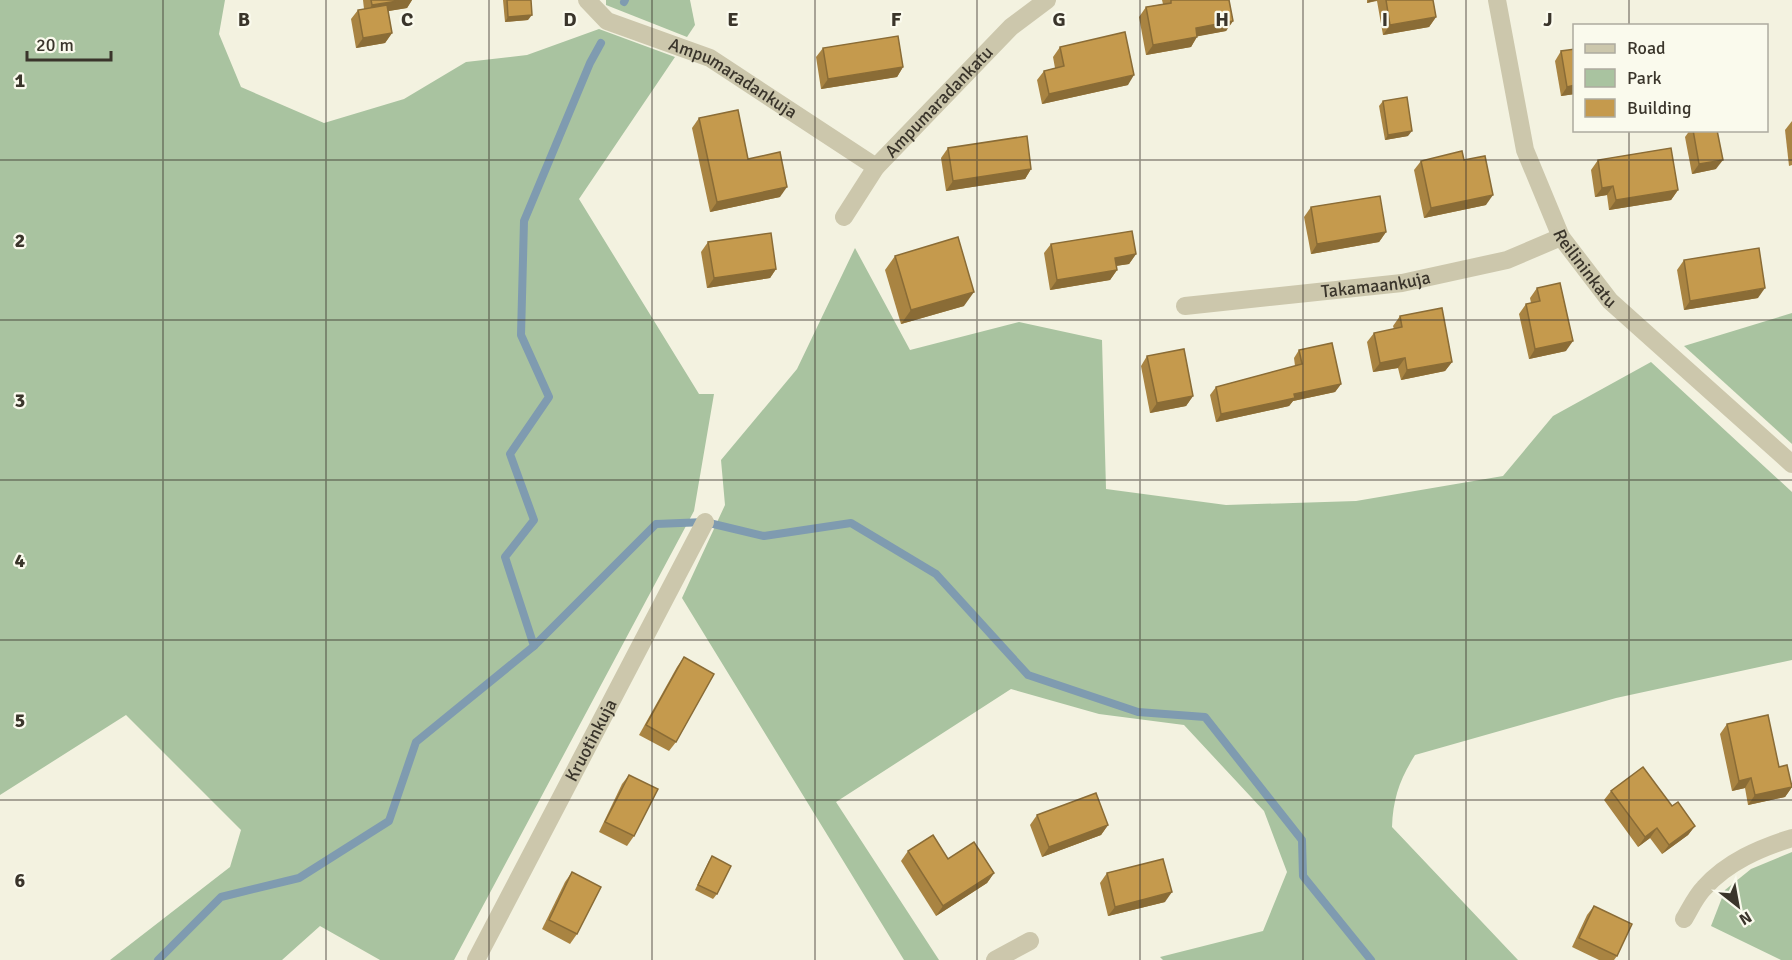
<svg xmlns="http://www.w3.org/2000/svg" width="1792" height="960" font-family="Signika,sans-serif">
	<rect width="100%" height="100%" fill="#f3f2e0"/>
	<g fill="#a9c3a0">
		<path d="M0,0H225L219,34L241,87L324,123L404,99L466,62L527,55L599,29L675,57L579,199L699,394H714L694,511L454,960H380L320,926L282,960H110L230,867L241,830L126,715L0,795Z"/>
		<path d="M606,0H690L695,25L687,37L606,5Z"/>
		<path d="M855,248L910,350L1019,322L1102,340L1106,489L1226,505L1356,501L1503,476L1553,416L1651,362L1792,492V660L1616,698L1415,755C1400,779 1393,798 1392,827L1518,960H1163L1160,957L1263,931L1287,872L1264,811L1184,725L1099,714L1011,689L836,802L939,960H904L682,598L725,505L721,460L797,369Z"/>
		<path d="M1792,313V444L1684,346Z"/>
		<path d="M1792,852V960H1781L1711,926L1725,890L1751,869Z"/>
	</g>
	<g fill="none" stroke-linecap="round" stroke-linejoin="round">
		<g stroke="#7f9bb0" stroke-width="8">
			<path d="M624,2L625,0"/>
			<path d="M534,646L656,524L705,522L764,536L851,523L936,574L1028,675L1138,712L1205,717L1302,840L1303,876L1371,960"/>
			<path d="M158,960L221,897L299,878L389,821L416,742L534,646L505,557L534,520L510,454L549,397L521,335L524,221L590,63L601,43"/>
		</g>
		<g stroke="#ccc7ac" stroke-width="18">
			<path id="s1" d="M587,0L607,21L710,58L876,167"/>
			<path id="s2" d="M1497,0L1525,150L1561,237L1610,301L1792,464"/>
			<path id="s3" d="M844,217L876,167L1011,27L1047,0"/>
			<path id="s4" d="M1185,306L1402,283L1507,260L1561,237"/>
			<path d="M1684,919C1690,909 1696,896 1704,888C1727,862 1760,848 1792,838"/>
			<path id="s5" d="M476,960L705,522"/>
			<path d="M995,960L1030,941"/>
		</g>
	</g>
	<g fill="#a98442">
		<path d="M363,0H412L407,8L388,11L392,33L385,43L356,48L351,19L358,10L364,9Z"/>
		<path d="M503,0H531L528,20L505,22Z"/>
		<path d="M1162,0H1229L1233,21L1226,31L1197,36L1191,47L1146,55L1139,17L1146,7L1163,4Z"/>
		<path d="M1367,0H1433L1436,17L1429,27L1383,35L1377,1L1367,3Z"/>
		<path d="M1060,47L1128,85L1042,104L1037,80L1044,71L1055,68L1053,57Z"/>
		<path d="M823,48L903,67L897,77L821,89L816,57Z"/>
		<path d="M1575,49V94L1561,96L1555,61L1561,51Z"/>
		<path d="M1383,101L1408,136L1385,140L1379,106Z"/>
		<path d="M699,118L748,159L780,197L710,212L692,128Z"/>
		<path d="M1792,121V165L1789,166L1785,130Z"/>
		<path d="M1690,130H1717L1716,169L1692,174L1685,137Z"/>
		<path d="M948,148L1031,169L1025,179L946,191L941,158Z"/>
		<path d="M1464,160L1486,205L1424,218L1414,170L1421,161Z"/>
		<path d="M1598,160L1678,190L1671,200L1609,210L1607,195L1595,197L1591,170Z"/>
		<path d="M1311,207L1386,232L1379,242L1311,254L1304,217Z"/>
		<path d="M708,242L776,269L770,278L707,288L701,252Z"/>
		<path d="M1051,244L1136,254L1129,264L1116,266L1117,270L1110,280L1050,290L1044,253Z"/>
		<path d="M895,256L964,306L901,324L885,270Z"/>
		<path d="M1684,260L1758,298L1684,310L1677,270Z"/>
		<path d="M1537,288L1566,351L1529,359L1519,314L1526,304L1531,303L1530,298Z"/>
		<path d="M1400,316L1452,362L1445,371L1401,380L1398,368L1373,372L1367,342L1374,333L1394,329L1393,326Z"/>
		<path d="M1299,350L1341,384L1335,392L1293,401L1289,406L1216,422L1210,395L1216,387L1295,366L1294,358Z"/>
		<path d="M1147,356L1193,396L1186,406L1150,413L1141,366Z"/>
		<path d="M684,657L676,742L669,751L639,735L677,667Z"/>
		<path d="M1727,724L1779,767L1792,787L1785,797L1748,805L1745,788L1732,791L1720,734Z"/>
		<path d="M629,775L634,836L627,846L599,832L622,784Z"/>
		<path d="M1611,791L1672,806L1695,826L1688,835L1662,854L1650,838L1638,847L1604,800Z"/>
		<path d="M1037,815L1108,825L1101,835L1042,857L1030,825Z"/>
		<path d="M908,851L948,859L994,873L987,883L936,916L901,861Z"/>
		<path d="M712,856L717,894L713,899L695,890L709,861Z"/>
		<path d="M572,872L577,934L570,944L542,929L565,882Z"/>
		<path d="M1107,873L1165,902L1108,916L1100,883Z"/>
		<path d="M1594,906L1617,956L1614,960H1599L1572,947L1587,915Z"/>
	</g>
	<g fill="#8a6c36">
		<path d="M404,0H412L407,8L365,15L372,5Z"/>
		<path d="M1369,0H1378L1367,3Z"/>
		<path d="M532,15L528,20L505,22L508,17Z"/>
		<path d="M1436,17L1429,27L1383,35L1390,25Z"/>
		<path d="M1233,21L1226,31L1189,38L1196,28Z"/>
		<path d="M392,33L385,43L356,48L363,38Z"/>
		<path d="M1197,37L1191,47L1146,55L1153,45Z"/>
		<path d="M903,67L897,77L821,89L828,79Z"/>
		<path d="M1134,75L1128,85L1042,104L1049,94Z"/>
		<path d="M1575,85V94L1561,96L1567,87Z"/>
		<path d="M1412,131L1408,136L1385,140L1388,135Z"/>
		<path d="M1723,160L1716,169L1692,174L1699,164Z"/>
		<path d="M1031,169L1025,179L946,191L953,181Z"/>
		<path d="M1613,186L1607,195L1595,197L1602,188Z"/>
		<path d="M787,187L780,197L710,212L717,202Z"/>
		<path d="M1678,190L1671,200L1609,210L1616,200Z"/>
		<path d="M1493,195L1486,205L1424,218L1431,208Z"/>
		<path d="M1386,232L1379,242L1311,254L1317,244Z"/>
		<path d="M1136,254L1129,264L1108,267L1115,258Z"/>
		<path d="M776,269L770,278L707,288L714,278Z"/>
		<path d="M1117,270L1110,280L1050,290L1057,280Z"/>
		<path d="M1765,288L1758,298L1684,310L1690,301Z"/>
		<path d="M974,292L964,306L901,324L911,310Z"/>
		<path d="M1573,341L1566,351L1529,359L1535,349Z"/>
		<path d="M1405,358L1398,368L1373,372L1380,363Z"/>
		<path d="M1452,362L1445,371L1401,380L1407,370Z"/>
		<path d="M1341,384L1335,392L1293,401L1289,406L1216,422L1221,414L1294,394Z"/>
		<path d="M1193,396L1186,406L1150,413L1157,403Z"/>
		<path d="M1751,778L1745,788L1732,791L1739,781Z"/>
		<path d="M1792,787L1785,797L1748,805L1755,795Z"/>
		<path d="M1108,825L1101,835L1042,857L1049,847Z"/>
		<path d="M1695,826L1688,835L1662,854L1669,845Z"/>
		<path d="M1657,828L1650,838L1638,847L1645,837Z"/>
		<path d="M994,873L987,883L936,916L943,906Z"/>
		<path d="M1172,892L1165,902L1108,916L1115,907Z"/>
	</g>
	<g fill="#c59a4d" stroke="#8a6c36" stroke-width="1.5">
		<path d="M371,0H404L372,5Z"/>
		<path d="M507,0H531L532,15L508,17Z"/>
		<path d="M1171,0H1229L1233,21L1196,28L1197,37L1153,45L1146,7L1171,3Z"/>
		<path d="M1386,0H1433L1436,17L1390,25Z"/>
		<path d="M387,5L392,33L363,38L358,10Z"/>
		<path d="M1125,32L1134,75L1049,94L1044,71L1064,66L1060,47Z"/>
		<path d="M898,36L903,67L828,79L823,48Z"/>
		<path d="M1575,49V85L1567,87L1561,51Z"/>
		<path d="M1407,97L1412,131L1388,135L1383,101Z"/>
		<path d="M738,110L748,159L780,152L787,187L717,202L699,118Z"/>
		<path d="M1693,130H1717L1723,160L1699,164Z"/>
		<path d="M1027,136L1031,169L953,181L948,148Z"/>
		<path d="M1671,148L1678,190L1616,200L1613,186L1602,188L1598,160Z"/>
		<path d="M1462,151L1464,160L1485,156L1493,195L1431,208L1421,161Z"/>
		<path d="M1380,196L1386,232L1317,244L1311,207Z"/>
		<path d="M1132,231L1136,254L1115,258L1117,270L1057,280L1051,244Z"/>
		<path d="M771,233L776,269L714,278L708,242Z"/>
		<path d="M958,237L974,292L911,310L895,256Z"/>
		<path d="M1759,248L1765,288L1690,301L1684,260Z"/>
		<path d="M1560,283L1573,341L1535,349L1526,304L1540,301L1537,288Z"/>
		<path d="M1442,308L1452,362L1407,370L1405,358L1380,363L1374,333L1402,327L1400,316Z"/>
		<path d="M1332,343L1341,384L1294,394L1295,398L1221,414L1216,387L1302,364L1299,350Z"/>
		<path d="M1184,349L1193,396L1157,403L1147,356Z"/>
		<path d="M684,657L714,674L676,742L646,725Z"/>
		<path d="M1768,715L1779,767L1787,765L1792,787L1755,795L1751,778L1739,781L1727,724Z"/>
		<path d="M1643,767L1672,806L1678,802L1695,826L1669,845L1657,828L1645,837L1611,791Z"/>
		<path d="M629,775L658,789L634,836L605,822Z"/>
		<path d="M1096,793L1108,825L1049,847L1037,815Z"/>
		<path d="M933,835L948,859L974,842L994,873L943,906L908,851Z"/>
		<path d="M712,856L731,866L717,894L698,885Z"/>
		<path d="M1163,859L1172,892L1115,907L1107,873Z"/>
		<path d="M572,872L601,887L577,934L549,920Z"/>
		<path d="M1594,906L1632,924L1617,956L1579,938Z"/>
	</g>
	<path fill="none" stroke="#3a352b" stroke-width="1.5" stroke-opacity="0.55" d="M163,0V960M326,0V960M489,0V960M652,0V960M815,0V960M977,0V960M1140,0V960M1303,0V960M1466,0V960M1629,0V26M1629,130V960M0,160H1792M0,320H1792M0,480H1792M0,640H1792M0,800H1792"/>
	<g text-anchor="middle" stroke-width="4.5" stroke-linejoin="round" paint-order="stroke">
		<g font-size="18" fill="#3a352b" stroke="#fafaed">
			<text dy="6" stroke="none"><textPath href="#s1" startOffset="168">Ampumaradankuja</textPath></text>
			<text dy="6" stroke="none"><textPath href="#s3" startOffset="150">Ampumaradankatu</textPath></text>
			<text dy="6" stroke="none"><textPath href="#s2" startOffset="286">Reilininkatu</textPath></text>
			<text dy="6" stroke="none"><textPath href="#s4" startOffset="192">Takamaankuja</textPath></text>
			<text dy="6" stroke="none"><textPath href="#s5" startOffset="248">Kruotinkuja</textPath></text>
		</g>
	</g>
	<g font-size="20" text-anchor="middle" font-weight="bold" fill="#3a352b" stroke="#fafaed" stroke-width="4.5" stroke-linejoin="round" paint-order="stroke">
		<text x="244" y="26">B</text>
		<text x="407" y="26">C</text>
		<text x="570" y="26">D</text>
		<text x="733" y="26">E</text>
		<text x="896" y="26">F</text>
		<text x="1059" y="26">G</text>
		<text x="1222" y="26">H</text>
		<text x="1385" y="26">I</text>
		<text x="1548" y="26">J</text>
		<text x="20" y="87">1</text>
		<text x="20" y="247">2</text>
		<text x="20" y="407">3</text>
		<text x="20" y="567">4</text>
		<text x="20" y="727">5</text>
		<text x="20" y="887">6</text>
	</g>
	<rect x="1573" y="24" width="195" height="108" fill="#fafaed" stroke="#adab9f" stroke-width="1.5"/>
	<rect x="1585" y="44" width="30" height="9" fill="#ccc7ac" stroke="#adab9f" stroke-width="1.5"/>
	<text x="1627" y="54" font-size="18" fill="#3a352b">Road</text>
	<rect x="1585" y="69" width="30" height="18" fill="#a9c3a0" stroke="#adab9f" stroke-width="1.5"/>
	<text x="1627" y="84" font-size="18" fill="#3a352b">Park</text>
	<rect x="1585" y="99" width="30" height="18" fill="#c59a4d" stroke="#adab9f" stroke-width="1.5"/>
	<text x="1627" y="114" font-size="18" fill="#3a352b">Building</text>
	<g transform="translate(1738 906) rotate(149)" stroke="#fafaed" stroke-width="4.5" paint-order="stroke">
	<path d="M0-4.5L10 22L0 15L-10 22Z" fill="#3a352b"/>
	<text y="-9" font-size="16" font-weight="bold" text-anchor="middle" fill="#3a352b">N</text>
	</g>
	<path d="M27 51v9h84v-9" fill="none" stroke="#3a352b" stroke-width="3"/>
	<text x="36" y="51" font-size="18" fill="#3a352b" stroke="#fafaed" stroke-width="4.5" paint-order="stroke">20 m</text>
</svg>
